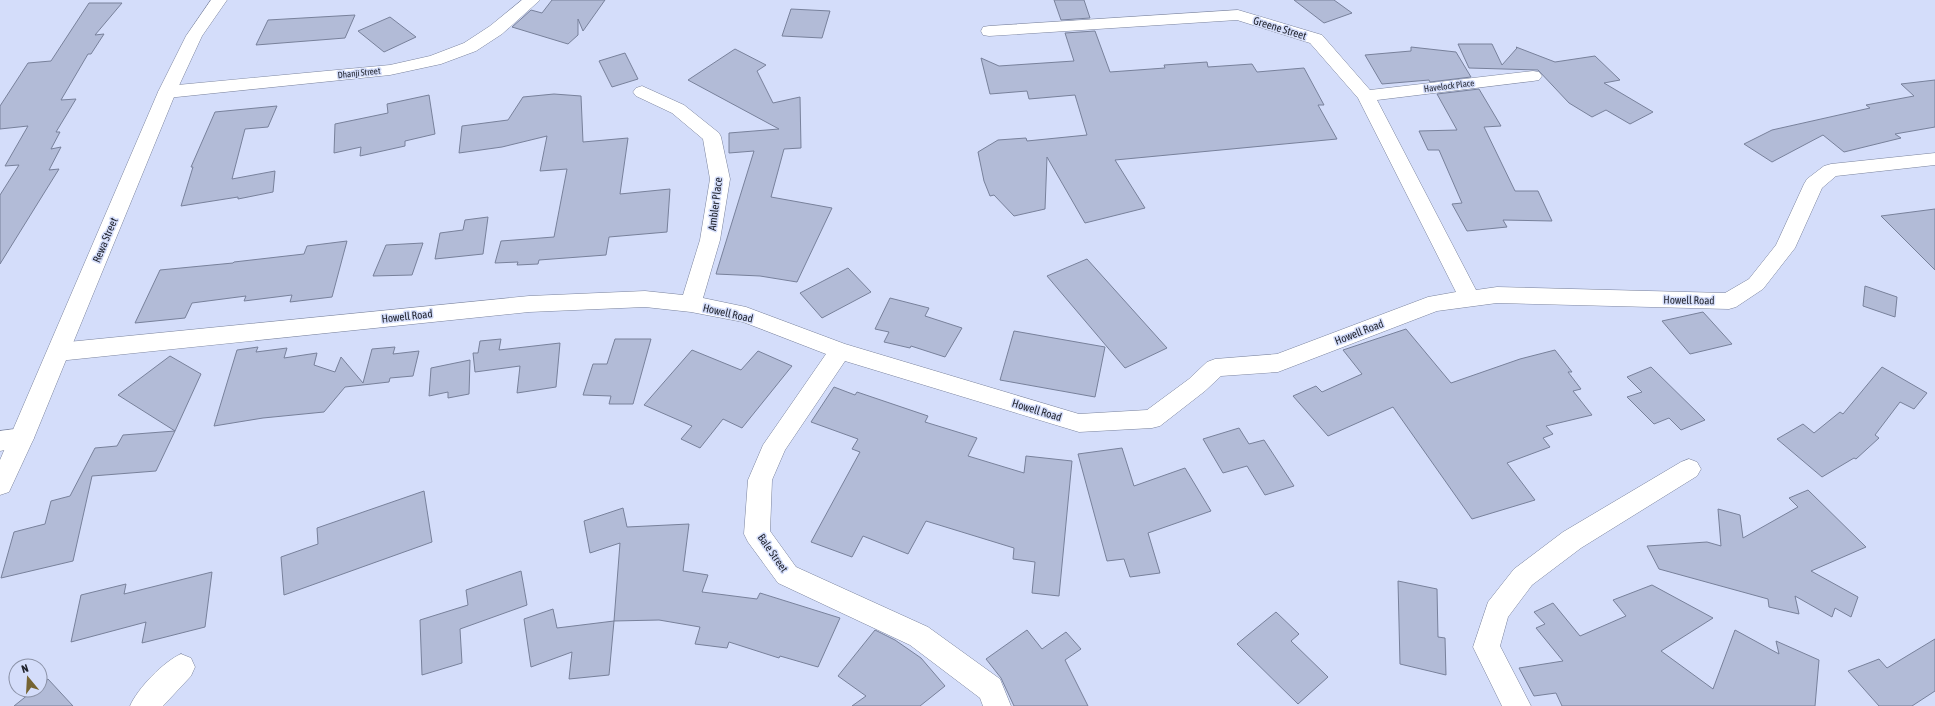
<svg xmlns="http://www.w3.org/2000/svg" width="1935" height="706" font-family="'Asap Condensed',sans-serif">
	<rect width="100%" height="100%" fill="#d4ddfa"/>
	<g fill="#b2bbd7" stroke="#78819b">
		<path d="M552,0H605L583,31L578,19V35L568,44L512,27L531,10L542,13Z"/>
		<path d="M1054,0H1084L1090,18L1061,20Z"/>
		<path d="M1294,0H1334L1352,13L1324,23Z"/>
		<path d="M89,3H122L95,35L104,34L91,54H88L61,100L76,99L56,132H60L51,149L61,147L49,170L59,169L0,264V195L19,165L5,166L28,126L0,129V106L28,63L51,61Z"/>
		<path d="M791,9L830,11L822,38L782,36Z"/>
		<path d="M355,15L345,38L256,45L268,20Z"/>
		<path d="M390,17L416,37L384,52L358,31Z"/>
		<path d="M1095,31L1110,72L1165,68L1164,65L1207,62L1208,67L1252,64L1257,72L1304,68L1324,105H1318L1337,139L1115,160L1145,208L1085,223L1047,157L1045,209L1014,216L994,195L990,196L984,181L978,152L998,140L1026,138L1027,141L1087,135L1075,95L1029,99L1027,91L990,94L981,58L999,66L1074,61L1065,33Z"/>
		<path d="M1458,44H1492L1502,65L1517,48L1516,47L1555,62L1595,56L1620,80L1604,83L1653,112L1630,124L1606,110L1592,117L1569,103L1538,70L1469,68Z"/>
		<path d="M1411,47L1456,52L1471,77L1430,82L1429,80L1382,84L1365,55L1411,51Z"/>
		<path d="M735,49L766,65L757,71L773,103L800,97L801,148L784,149L771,197L832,208L797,282L760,276L716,274L754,151L729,153V133L779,129L688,80Z"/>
		<path d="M625,53L638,79L612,87L599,61Z"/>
		<path d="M1935,80V127L1895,134L1901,138L1844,152L1823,135L1772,162L1744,144L1772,130L1870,108L1866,105L1914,96L1901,84Z"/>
		<path d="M1479,89L1501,126L1484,127L1515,191H1538L1552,221L1503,220L1507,227L1467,231L1452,204L1462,203L1439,150H1428L1419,131L1457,130L1437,94Z"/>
		<path d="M554,94L581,96L583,142L628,138L620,194L670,189L667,232L609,237L606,255L539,260L538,264L517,265L518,262L495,263L501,241L554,237L567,169L540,171L547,136L502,147L459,153L462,126L508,120L523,97Z"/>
		<path d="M429,95L435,134L405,141V146L360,156L361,147L334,153L335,124L388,113L387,104Z"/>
		<path d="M277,106L268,127L245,129L232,179L275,171L273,192L238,199V197L181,206L193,167H191L215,112Z"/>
		<path d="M1935,209V270L1881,216Z"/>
		<path d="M488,217L483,254L435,259L440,233L463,230L465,220Z"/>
		<path d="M347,241L332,297L290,302L292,295L244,301L246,296L192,303L185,318L135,323L160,270L233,263L234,262L304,254L307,246Z"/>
		<path d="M423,243L412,275L373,276L386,245Z"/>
		<path d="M1087,259L1167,348L1125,368L1047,276Z"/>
		<path d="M848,268L871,292L822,318L800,293Z"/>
		<path d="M1865,286L1897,297L1895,317L1863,306Z"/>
		<path d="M890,298L929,308L925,316L962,328L945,357L911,346L910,348L884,342L889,332L875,329Z"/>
		<path d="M1703,312L1732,344L1690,354L1662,321Z"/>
		<path d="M1406,329L1451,383L1520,359L1555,350L1572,372H1568L1581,389L1573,391L1592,415L1546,426L1553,434L1543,438L1550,447L1507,463L1535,500L1472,519L1393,407L1328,436L1293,396L1316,386L1322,392L1362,374L1343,350Z"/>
		<path d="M1014,331L1105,347L1095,397L1000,380Z"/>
		<path d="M501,339L499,350L560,343L556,387L517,393L520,366L475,372L473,353H478L480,341Z"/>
		<path d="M615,339H651L633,404H609L611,396L583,395L593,364H607Z"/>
		<path d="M258,347L256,352L287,348L284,358L317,353L314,365L335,372L341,357L363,383L372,349L395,347L393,354L419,351L413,376L390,378L389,382L345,387L324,412L263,418L214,426L237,350Z"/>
		<path d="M692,350L741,370L758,351L792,366L742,428L723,419L700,448L681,439L692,426L644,405Z"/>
		<path d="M170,356L201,374L175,431L118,395Z"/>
		<path d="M470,360L469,394L448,398V392L429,396L431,368Z"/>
		<path d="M1651,367L1705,420L1681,430L1669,418L1654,424L1627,397L1642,392L1627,377Z"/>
		<path d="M1882,367L1927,393L1914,409L1900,402L1875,435L1879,438L1856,459L1854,458L1822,477L1777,439L1803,424L1814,433L1840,412L1843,414Z"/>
		<path d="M834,387L855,395L857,392L928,416L925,422L977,438L968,456L1024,473L1026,456L1072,461L1059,596L1032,593L1035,562L1013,559L1014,548L926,521L908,554L863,536L852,557L811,542L860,452L852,449L858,439L811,422Z"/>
		<path d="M1239,428L1249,444L1264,440L1294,486L1265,495L1247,466L1223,473L1203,439Z"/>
		<path d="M175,431L156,471L92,476L73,561L1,578L14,532L45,524L51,501L70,496L95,448L117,446L123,435Z"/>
		<path d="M1122,448L1134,486L1185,468L1211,511L1148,533L1160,573L1130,577L1124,559L1107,561L1078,454Z"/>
		<path d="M1808,490L1866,547L1811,571L1858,597L1851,617L1835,608L1832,617L1795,596L1799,614L1769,607L1768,599L1659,569L1647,546L1707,542L1721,546L1718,509L1740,515L1743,538L1798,507L1789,498Z"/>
		<path d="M424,491L432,542L284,595L281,557L318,544L317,528Z"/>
		<path d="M623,508L627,527L689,524L683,571L708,575L702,592L757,599L760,593L840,618L818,667L780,656L779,658L729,642L727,648L695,644L700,627L659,620L614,621L620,543L590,553L584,521Z"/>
		<path d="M521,571L527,605L460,629L462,663L422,675L420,620L468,605L466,590Z"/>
		<path d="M212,572L205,627L142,643L146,622L71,642L81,595L126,584L124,594Z"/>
		<path d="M1398,581L1437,589L1438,637L1445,638L1446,675L1400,664Z"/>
		<path d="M1652,585L1713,618L1661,651L1713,689L1735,630L1779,654L1776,641L1819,660L1815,706H1562L1556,693L1534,696L1519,668L1563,661L1536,628L1545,624L1534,612L1553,603L1580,636L1626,616L1613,600Z"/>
		<path d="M553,609L557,628L614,621L609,675L569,679L572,652L531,667L524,619Z"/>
		<path d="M1276,612L1299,634L1291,641L1328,677L1298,704L1237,644Z"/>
		<path d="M875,630L895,640L921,658L945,686L920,706H852L866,696L838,676Z"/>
		<path d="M1027,630L1042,649L1066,632L1081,649L1065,660L1088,706H1014L1001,678L986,659Z"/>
		<path d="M1935,639V691L1912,706H1879L1848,671L1879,659L1887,668Z"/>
		<path d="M48,679L73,706H14L34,690H40V685Z"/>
	</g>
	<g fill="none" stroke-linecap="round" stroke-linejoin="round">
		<g stroke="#7a839d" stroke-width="1">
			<g id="street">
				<path d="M522,0H540L502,34L476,51L441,64L390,75L167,98L161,96L158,92L161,88L167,86L390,65L430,56L464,43L490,26Z"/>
				<path d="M1238,10L1322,35L1370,90L1533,71L1539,72L1542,76L1539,80L1533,81L1377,100L1476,290L1497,287L1725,293L1749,279L1776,245L1804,184L1807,179L1824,166L1831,164L1935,153V165L1836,176L1822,188L1795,248L1763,289L1736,307L1729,309L1497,303L1437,311L1278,372L1221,376L1205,391L1160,426L1152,428L1079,432L845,361L785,450L772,480L770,531L796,567L928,627L1000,679L1011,706H983L980,698L910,645L778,583L748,542L744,534L748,480L763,445L826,354L743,322L691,312L645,307L529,312L58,361L50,358L47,352L50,346L58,343L529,296L645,291L683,295L700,240L710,179L703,139L672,113L636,96L633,92L636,88L642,86L684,105L719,133L721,137L730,179L720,240L703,298L746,307L845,344L1079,414L1147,410L1189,379L1207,362L1215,359L1277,354L1428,297L1456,292L1358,98L1310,43L1237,20L989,36L983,35L981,31L983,27L989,26Z"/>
				<path d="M22,428L30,431L34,438L30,445L0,451V431Z"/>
				<path d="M1689,459L1697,462L1701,469L1697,476L1581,548L1532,585L1508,617L1500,646L1531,706H1502L1473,647L1488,602L1514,569L1563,532L1681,462Z"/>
				<path d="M181,654L191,658L195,667L191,676L163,706H130C137,689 164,661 181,654Z"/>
			</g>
		</g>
		<g stroke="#7a839d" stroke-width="1">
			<path id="primary" d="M211,0H227L202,36L176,92L34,438L9,492L0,495V460L158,92L186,36Z"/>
		</g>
		<use href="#street" fill="#fff" fill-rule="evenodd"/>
		<use href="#primary" fill="#fff" fill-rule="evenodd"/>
	</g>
	<g text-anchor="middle" stroke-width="3" stroke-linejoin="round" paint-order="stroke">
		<g font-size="9" fill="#1e212b" stroke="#d4ddfa">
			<text transform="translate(359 73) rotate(-6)" y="3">Dhanji Street</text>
			<text transform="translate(1449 86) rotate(-7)" y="3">Havelock Place</text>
		</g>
		<g font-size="11" fill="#1e212b" stroke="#d4ddfa">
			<text transform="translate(1280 28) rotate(17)" y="4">Greene Street</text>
			<text transform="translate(715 204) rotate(-83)" y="4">Ambler Place</text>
			<text transform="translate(105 240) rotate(-67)" y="4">Rewa Street</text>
			<text transform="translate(1689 300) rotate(1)" y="4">Howell Road</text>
			<text transform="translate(728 313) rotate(13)" y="4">Howell Road</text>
			<text transform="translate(407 316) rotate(-6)" y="4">Howell Road</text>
			<text transform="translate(1359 332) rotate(-21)" y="4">Howell Road</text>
			<text transform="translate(1037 410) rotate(17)" y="4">Howell Road</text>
			<text transform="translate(773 553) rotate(55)" y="4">Bale Street</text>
		</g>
	</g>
	<g transform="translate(28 678) rotate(342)"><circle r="19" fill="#d4ddfa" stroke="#8b92a7"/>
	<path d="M0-3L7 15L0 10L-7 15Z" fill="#756432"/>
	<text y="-6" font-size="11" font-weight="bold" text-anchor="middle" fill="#1e212b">N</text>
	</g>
</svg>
